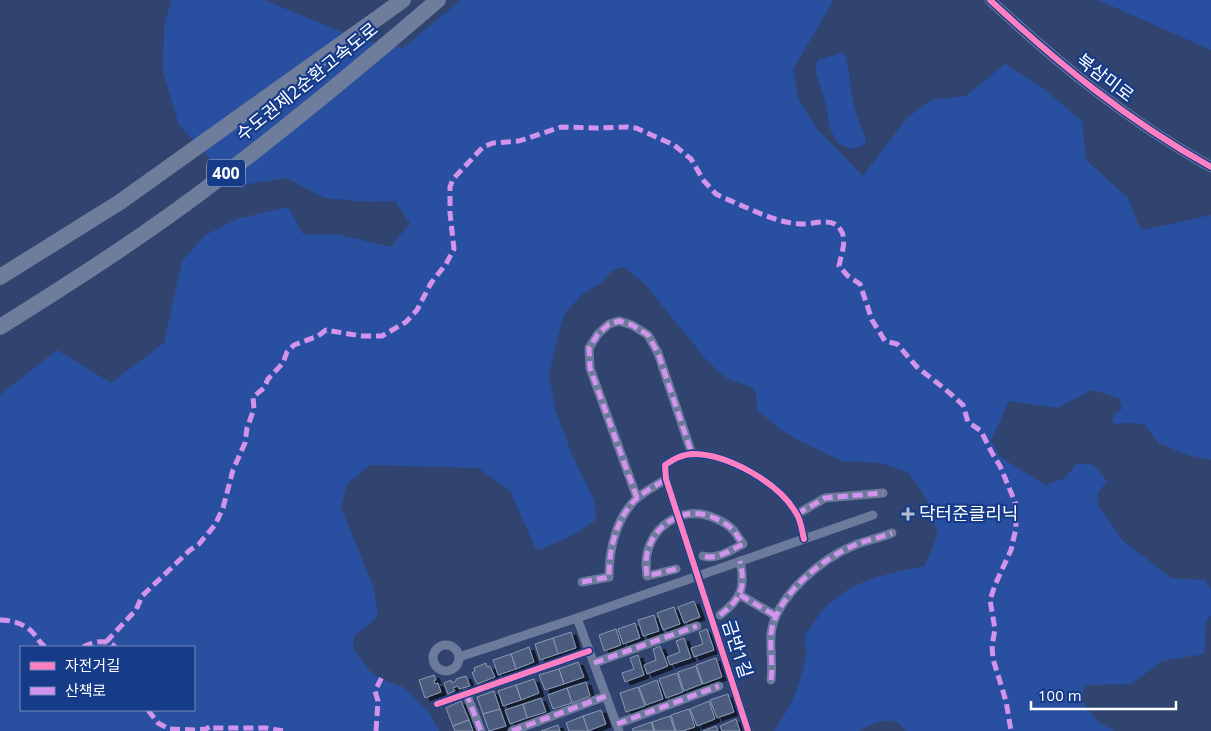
<svg xmlns="http://www.w3.org/2000/svg" width="1211" height="731" font-family="'Open Sans','Noto Sans KR',sans-serif">
	<defs>
		<filter id="shadow"><feDropShadow dx="5" dy="3" stdDeviation="0" flood-color="#0009"/></filter>
	</defs>
	<rect width="100%" height="100%" fill="#30446f"/>
	<g fill="#2950a0" fill-rule="evenodd">
		<path d="M171,0H264L359,39L403,48L461,0H834L793,69L798,98L817,129L863,176L906,119L931,100L966,96L1005,64L1041,87L1082,121L1086,160L1128,198L1138,224L1143,230L1211,215V460L1187,455L1159,443L1144,424L1127,423L1116,424L1112,421L1114,415L1122,409L1119,398L1092,390L1057,408L1009,401L991,440L999,456L1045,485L1064,479L1077,463L1093,465L1107,481L1097,494L1099,507L1122,540L1171,578L1205,580L1211,589V615L1206,621L1204,654L1162,661L1131,684L1086,685L1080,698L1097,721L1114,731H906C904,729 900,724 897,722C885,717 869,725 859,731H774C790,708 801,685 806,657C807,650 804,641 806,634C808,630 812,625 815,621C841,582 881,575 925,566L938,534L927,500L909,473L882,463L842,461L800,441L783,431L757,410L756,393L751,387L728,379L709,363L645,284L624,267L613,270L601,283L581,295L564,315L555,347L549,376L555,409L573,457L594,500L596,520L575,534L540,550L535,547L510,491L478,468L370,465L347,484L341,507L373,586L378,612L375,619L354,636L353,648L370,671L380,679L403,687L429,712L439,731H0V395L57,350L111,383L164,343L182,261L206,235L237,219L288,207L303,234L340,235L391,247L410,223L395,201L369,202L325,198L286,178L236,186L179,125L163,72L164,28ZM21,647H194V710H21Z"/>
		<path d="M1098,0H1211V50Z"/>
		<path d="M844,52C851,70 849,91 855,110C858,122 865,132 866,144L853,149L838,144L830,128L825,101L815,69L818,60Z"/>
	</g>
	<g fill="#4b5b7e" stroke="#8b98b2" filter="url(#shadow)">
		<path d="M694,601L700,617L684,623L678,607Z"/>
		<path d="M674,607L680,624L663,630L657,613Z"/>
		<path d="M654,615L659,631L643,636L638,620Z"/>
		<path d="M635,623L640,638L623,644L618,629Z"/>
		<path d="M616,629L621,645L604,651L599,635Z"/>
		<path d="M707,629L714,650L694,657L691,648L703,644L699,632Z"/>
		<path d="M571,632L576,648L558,654L553,638Z"/>
		<path d="M553,638L558,654L540,660L535,644Z"/>
		<path d="M684,638L691,658L670,665L667,657L680,652L676,641Z"/>
		<path d="M660,646L668,666L647,674L644,665L656,660L653,649Z"/>
		<path d="M529,647L534,662L516,669L511,654Z"/>
		<path d="M511,654L516,669L498,675L493,660Z"/>
		<path d="M638,655L644,675L625,682L622,673L634,669L630,658Z"/>
		<path d="M716,658L722,677L703,684L696,665Z"/>
		<path d="M578,662L584,677L564,684L559,669Z"/>
		<path d="M486,663L487,667L490,666L495,677L477,684L472,673L475,671L474,668Z"/>
		<path d="M696,666L702,684L684,691L678,672Z"/>
		<path d="M559,669L564,684L545,690L539,675Z"/>
		<path d="M677,673L683,692L666,698L659,679Z"/>
		<path d="M434,675L436,680L434,681L435,684L438,683L441,692L425,698L419,680Z"/>
		<path d="M466,676L470,686L459,689L458,686L453,688L455,691L448,694L444,683L451,680L452,683L456,681V679Z"/>
		<path d="M534,679L539,693L521,700L516,685Z"/>
		<path d="M657,680L663,699L646,705L639,687Z"/>
		<path d="M586,682L590,696L572,703L567,688Z"/>
		<path d="M516,685L521,700L503,706L498,691Z"/>
		<path d="M638,687L645,706L626,712L620,693Z"/>
		<path d="M567,688L572,703L553,709L548,695Z"/>
		<path d="M494,691L500,709L483,714L477,697Z"/>
		<path d="M728,694L734,712L717,718L710,700Z"/>
		<path d="M541,698L546,712L527,718L523,704Z"/>
		<path d="M461,701L469,720L453,726L446,708Z"/>
		<path d="M709,701L715,719L697,726L690,709Z"/>
		<path d="M523,704L527,718L510,724L505,710Z"/>
		<path d="M500,709L506,726L489,731L483,714Z"/>
		<path d="M689,709L695,727L683,731H676L671,715Z"/>
		<path d="M601,710L606,724L588,731L583,716Z"/>
		<path d="M583,716L588,731H569L566,723Z"/>
		<path d="M670,716L675,731H655L652,722Z"/>
		<path d="M736,719L740,731H722L720,726Z"/>
		<path d="M469,720L473,731H455L453,726Z"/>
		<path d="M651,722L654,731H633L632,729Z"/>
		<path d="M558,725L560,731H541Z"/>
		<path d="M716,726L718,731H703Z"/>
	</g>
	<g fill="none" stroke-linecap="round" stroke-linejoin="round">
		<g stroke="#6c7b9c" stroke-width="9">
			<path d="M637,498L590,368L589,348L598,334L609,324L619,321L632,325L648,335L658,353L692,454"/>
			<path d="M797,514L825,498L883,493"/>
			<path d="M676,569L647,576C646,567 645,559 648,550C656,523 685,506 712,517C720,520 729,525 734,531C737,535 740,540 743,544C731,550 717,560 703,556"/>
			<path d="M582,582L609,577C609,549 616,518 637,498C645,491 657,485 666,479"/>
			<path d="M740,595L776,616"/>
			<path d="M720,615C741,599 746,588 740,561"/>
			<path d="M577,618L619,731"/>
			<circle cx="446" cy="658" r="13"/>
			<path d="M459,657L577,618L873,515"/>
			<path d="M594,663L697,626"/>
			<path d="M771,680C773,665 770,650 771,634C775,597 822,558 855,545C867,540 880,538 892,533"/>
			<path d="M466,693L481,731"/>
			<path d="M437,704L589,651"/>
			<path d="M617,724L719,686"/>
			<path d="M512,731L606,696"/>
			<path d="M748,731L666,479L665,465C673,460 682,454 693,454C728,454 779,483 796,513C801,520 802,531 804,539"/>
		</g>
		<path stroke="#6c7b9c" stroke-width="11" d="M990,0C1060,65 1127,120 1211,167"/>
		<g stroke="#6d7d9b" stroke-width="16">
			<path d="M0,277L120,202L403,0"/>
			<path d="M0,327C75,280 150,232 220,178C295,121 367,61 438,0"/>
		</g>
		<g stroke="#d193ec" stroke-width="5" stroke-dasharray="10 5" stroke-linecap="butt">
			<path d="M637,498L590,368L589,348L598,334L609,324L619,321L632,325L648,335L658,353L692,454"/>
			<path d="M797,514L825,498L883,493"/>
			<path d="M676,569L647,576C646,567 645,559 648,550C656,523 685,506 712,517C720,520 729,525 734,531C737,535 740,540 743,544C731,550 717,560 703,556"/>
			<path d="M582,582L609,577C609,549 616,518 637,498C645,491 657,485 666,479"/>
			<path d="M740,595L776,616"/>
			<path d="M720,615C741,599 746,588 740,561"/>
			<path d="M0,620C12,620 26,624 34,634C38,639 40,643 45,647"/>
			<path d="M106,642L136,610L142,596L190,550L199,544L215,525L223,508L233,470L245,443L247,428L254,409L253,397L264,388L268,379L283,363L287,352L294,345L318,336L326,330L361,336H382L406,322L417,310L431,283L446,264L454,249L450,213V187L453,179L483,147L493,143L519,141L561,127L597,128L628,127L636,128L674,145L691,159L704,181L716,194L724,198C749,208 773,222 800,224C813,225 832,216 840,229C848,239 841,254 839,266L848,276L860,284L872,320L885,341L897,344L917,367L945,389L963,405L968,422L981,431L992,453L1000,466L1015,502L1016,528L1011,550L995,585L990,600L995,629L992,646L993,659L1006,701L1011,731"/>
			<path d="M83,647C93,642 107,638 115,647"/>
			<path d="M594,663L697,626"/>
			<path d="M771,680C773,665 770,650 771,634C775,597 822,558 855,545C867,540 880,538 892,533"/>
			<path d="M466,693L481,731"/>
			<path d="M148,710L158,723L169,729L195,730L206,729L211,726L213,728H266L283,731"/>
			<path d="M617,724L719,686"/>
			<path d="M376,731L378,701L375,691L382,677"/>
			<path d="M512,731L606,696"/>
		</g>
		<g stroke="#163b89" stroke-width="9">
			<g id="cycleway">
				<path d="M990,0C1060,65 1127,120 1211,167"/>
				<path d="M437,704L589,651"/>
				<path d="M748,731L666,479L665,465C673,460 682,454 693,454C728,454 779,483 796,513C801,520 802,531 804,539"/>
			</g>
		</g>
		<use href="#cycleway" stroke="#ff80c0" stroke-width="6"/>
	</g>
	<path fill="#b7becd" stroke="#163b89" stroke-width="2" d="M905.5 506.5h5v5h5v5h-5v5h-5v-5h-5v-5h5z"/>
	<g text-anchor="middle" stroke-width="4.5" stroke-linejoin="round" paint-order="stroke">
		<rect fill="#163b89" stroke="#b9c4dc" stroke-width="1" x="207" y="159.5" width="38" height="27" rx="4"/>
		<g font-size="16" font-weight="bold" fill="#fff">
			<text x="226" y="179">400</text>
		</g>
		<g font-size="18" fill="#fff" stroke="#163b89">
			<text transform="translate(1105 78) rotate(37)" y="6">북삼미로</text>
			<text transform="translate(307 82) rotate(-39)" y="6">수도권제2순환고속도로</text>
			<text transform="translate(737 649) rotate(72)" y="6">금반1길</text>
		</g>
		<g font-size="18" fill="#fff" stroke="#163b89" text-anchor="start">
			<text x="919" y="520">닥터준클리닉</text>
		</g>
	</g>
	<rect x="20" y="646" width="175" height="65" fill="#163b89" stroke="#7389b8"/>
	<rect x="30" y="662" width="25" height="8" fill="#ff80c0" stroke="#7389b8"/>
	<text x="65" y="671" font-size="15" fill="#ffffff">자전거길</text>
	<rect x="30" y="687" width="25" height="8" fill="#d193ec" stroke="#7389b8"/>
	<text x="65" y="696" font-size="15" fill="#ffffff">산책로</text>
	<path d="M1031 701v8h145v-8" fill="none" stroke="#ffffff" stroke-width="2.5"/>
	<text x="1038" y="701" font-size="15" fill="#ffffff" stroke="#163b89" stroke-width="4" paint-order="stroke">100 m</text>
</svg>
